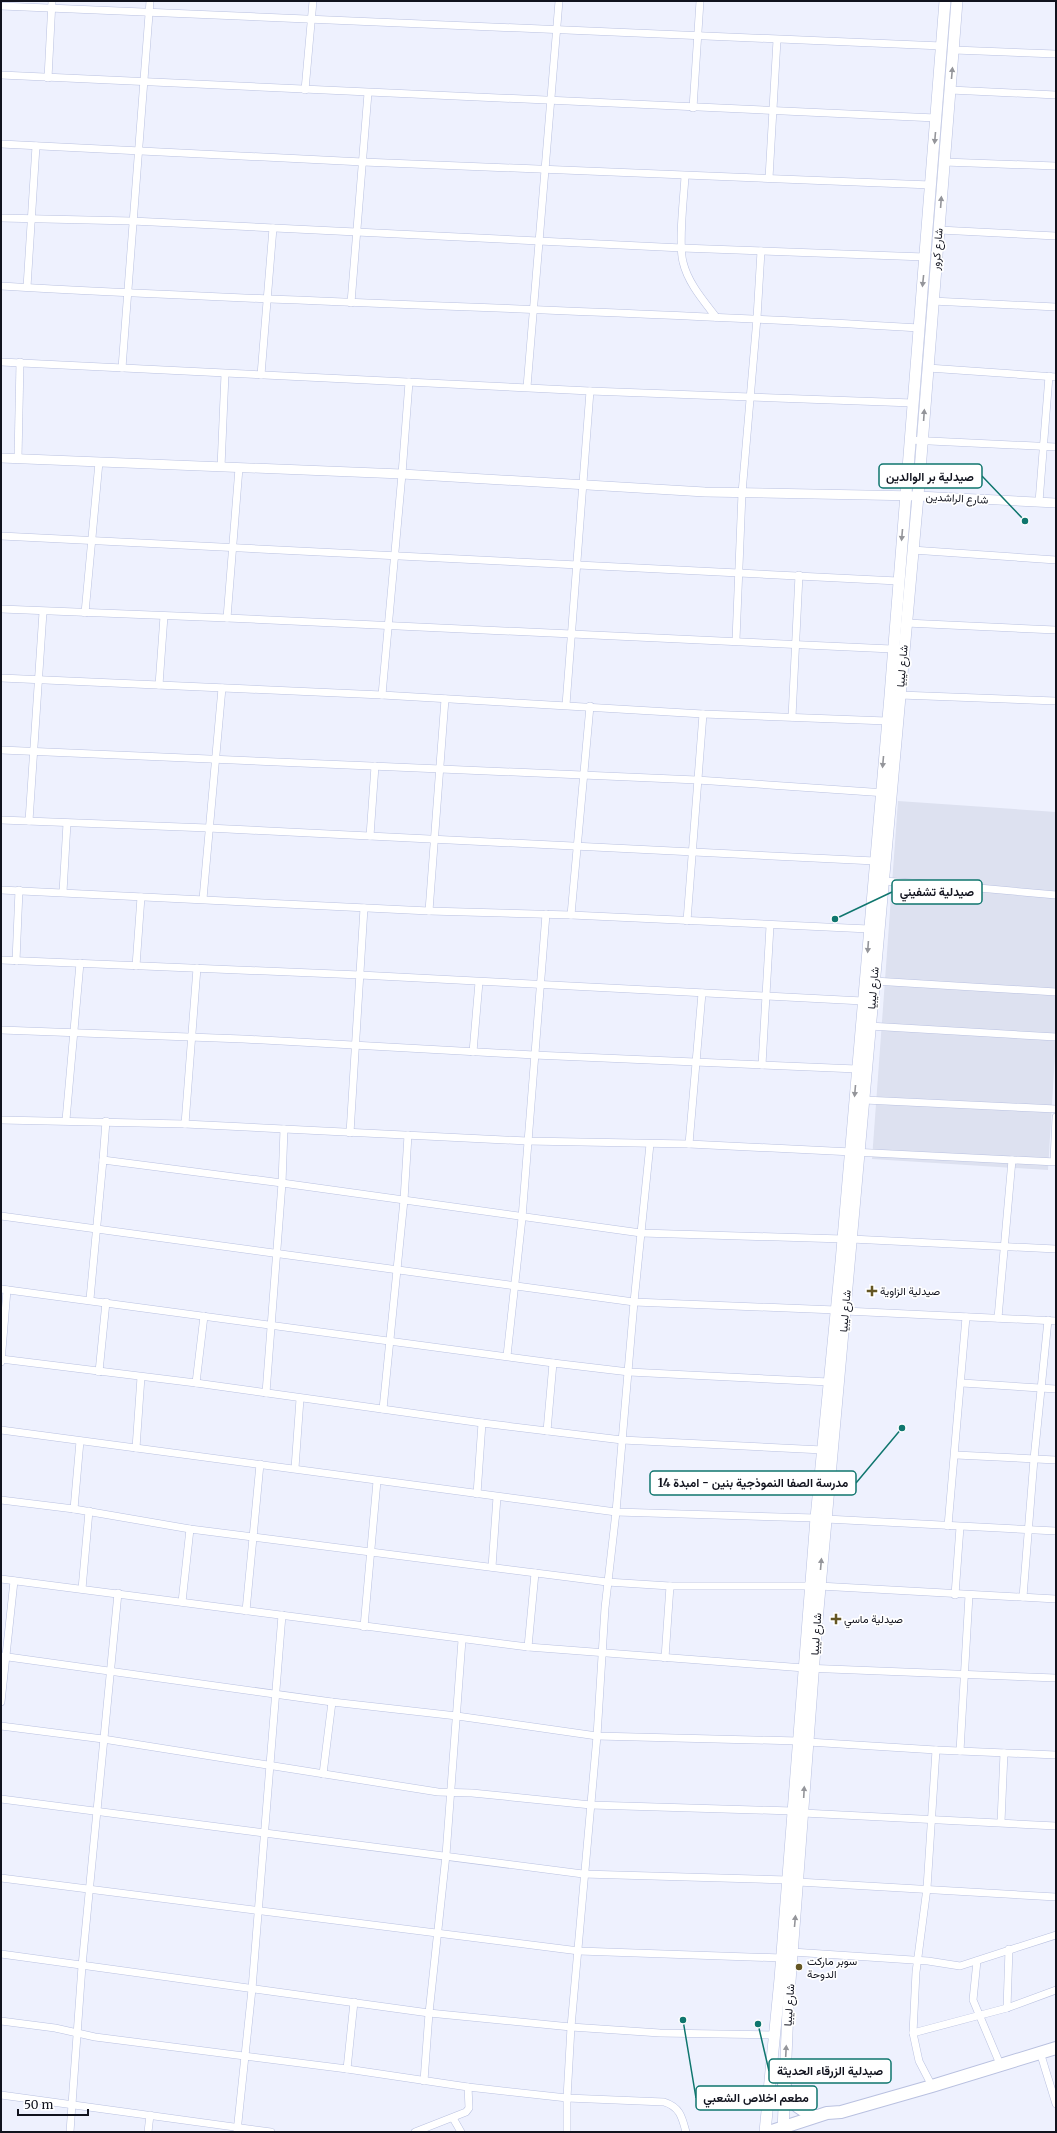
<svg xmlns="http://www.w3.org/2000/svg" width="1057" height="2133" font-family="Merriweather,Vazirmatn,serif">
	<rect width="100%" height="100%" fill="#eef1fe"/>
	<path fill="#dde1f0" d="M898,801L1056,812V1039L1048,1170L872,1159Z"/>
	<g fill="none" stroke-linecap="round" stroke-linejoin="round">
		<g stroke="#b9c1e0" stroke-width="8">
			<g id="minor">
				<path d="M1,6L942,46"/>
				<path d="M954,50L1056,54"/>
				<path d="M1,75L936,118"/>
				<path d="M48,78L52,1"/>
				<path d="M305,90L313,1"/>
				<path d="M950,90L1056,95"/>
				<path d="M693,108L700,1"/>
				<path d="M1,144L363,162L931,185"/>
				<path d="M944,162L1056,166"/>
				<path d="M685,176C684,197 678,243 683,262C688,283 703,300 716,317"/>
				<path d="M769,178L777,40"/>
				<path d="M1,218L132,221L682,248L925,257"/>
				<path d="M939,230L1056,236"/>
				<path d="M1,286C307,304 613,309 919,328"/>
				<path d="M27,287L36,146"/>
				<path d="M932,301L1056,307"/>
				<path d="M351,303L368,93"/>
				<path d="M1,362L590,391L913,403"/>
				<path d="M122,368L150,1"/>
				<path d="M928,368L1056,377"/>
				<path d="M261,375L273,228"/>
				<path d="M527,387L559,1"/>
				<path d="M909,440L1056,447"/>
				<path d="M18,458L20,362"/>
				<path d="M221,467L225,374"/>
				<path d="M1039,502L1049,376"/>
				<path d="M1,536L898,581"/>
				<path d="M912,550L1056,560"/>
				<path d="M1,609L227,618L892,649"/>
				<path d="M85,613L99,462"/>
				<path d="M227,618L239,468"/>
				<path d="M906,623L1056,630"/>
				<path d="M736,640L742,493L757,318L761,251"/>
				<path d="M1,678L382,695L703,714L887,721"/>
				<path d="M159,685L164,616"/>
				<path d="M382,695L402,474L409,382"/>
				<path d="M900,695L1056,701"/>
				<path d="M566,705L590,391"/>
				<path d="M792,717L799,575"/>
				<path d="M1,750L697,780L886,793"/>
				<path d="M1,820L208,828L875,861"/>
				<path d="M29,821L43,612"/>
				<path d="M370,836L375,766"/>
				<path d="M883,881L956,886L1056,895"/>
				<path d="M1,890L429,911L571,915L869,929"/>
				<path d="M63,892L67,823"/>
				<path d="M203,899L222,688"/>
				<path d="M429,911L445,699"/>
				<path d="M571,915L590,706"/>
				<path d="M687,921L703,714"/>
				<path d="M1,960L360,975L863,1001"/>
				<path d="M16,961L19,890"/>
				<path d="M136,966L141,897"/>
				<path d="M874,981L1056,992"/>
				<path d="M869,1026L1056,1037"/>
				<path d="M1,1030L243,1039L534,1055L857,1069"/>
				<path d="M473,1052L479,982"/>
				<path d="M762,1065L770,926"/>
				<path d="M864,1100L1056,1109"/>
				<path d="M1,1120L185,1124L527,1141L689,1144L1056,1162"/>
				<path d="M66,1120L80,963"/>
				<path d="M185,1124L197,968"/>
				<path d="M350,1133L364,908"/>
				<path d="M689,1144L702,993"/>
				<path d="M103,1160L106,1121"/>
				<path d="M1054,1161L1056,1117"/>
				<path d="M1,1216L634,1302L836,1310"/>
				<path d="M851,1239L1056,1249"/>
				<path d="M1,1289L553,1363L629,1372L829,1382"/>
				<path d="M90,1299L103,1160L282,1183L641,1233L843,1239"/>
				<path d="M845,1311L1056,1321"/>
				<path d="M998,1318L1012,1160"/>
				<path d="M507,1356L522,1218L546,914"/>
				<path d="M1,1359L196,1383L482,1423L622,1440L823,1450"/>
				<path d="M1,1362L7,1290"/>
				<path d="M99,1372L106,1302"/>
				<path d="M196,1383L204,1316"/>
				<path d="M962,1383L1056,1389"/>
				<path d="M266,1393L282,1183L284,1129"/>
				<path d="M383,1409L404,1200L408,1135"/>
				<path d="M1,1430L616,1512L816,1518"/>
				<path d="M547,1431L553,1363"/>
				<path d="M136,1448L141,1377"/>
				<path d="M956,1455L1056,1460"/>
				<path d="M295,1468L300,1399"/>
				<path d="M477,1494L482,1423"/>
				<path d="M1,1500L74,1509L190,1529L607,1582L670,1586H810"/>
				<path d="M74,1509L80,1441"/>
				<path d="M826,1519L1056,1531"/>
				<path d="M948,1526L966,1317"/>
				<path d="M492,1567L497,1497"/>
				<path d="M1,1579L528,1647L804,1668L1056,1678"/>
				<path d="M819,1586L1056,1599"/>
				<path d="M82,1589L89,1511"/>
				<path d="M955,1595L960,1527"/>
				<path d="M1023,1597L1034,1459L1048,1320"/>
				<path d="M182,1602L190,1529"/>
				<path d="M246,1611L260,1464"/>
				<path d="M364,1627L377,1481"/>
				<path d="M528,1647L535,1573"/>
				<path d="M1,1656L332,1702L457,1716L597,1736L799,1741"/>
				<path d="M665,1658L670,1586"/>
				<path d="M1,1702L14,1581"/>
				<path d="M1,1726L103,1739L438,1792L472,1793L591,1805L792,1811"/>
				<path d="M808,1742L936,1750L1056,1755"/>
				<path d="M960,1751L969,1595"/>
				<path d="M323,1774L332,1702"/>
				<path d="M1,1799L583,1874L788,1880"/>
				<path d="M803,1813L1056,1826"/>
				<path d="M1001,1822L1004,1753"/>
				<path d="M1,1878L579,1951L782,1958"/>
				<path d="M798,1882L1056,1897"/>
				<path d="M792,1952L928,1961L960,1966L1056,1935"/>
				<path d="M1,1954L429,2013L571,2027L660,2033L775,2035"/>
				<path d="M977,1961L973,2000L1000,2064"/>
				<path d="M1007,2008L1009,1949"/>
				<path d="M1,2021L55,2028L95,2037L347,2069L468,2087L567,2098L664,2102C680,2107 682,2117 686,2132"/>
				<path d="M913,2033L1007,2008L1056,1990"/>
				<path d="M1040,2052L1056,2104"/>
				<path d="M347,2069L354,2002"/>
				<path d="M424,2081L429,2013L446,1855L462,1640"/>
				<path d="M932,2086L919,2061L913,2033L916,1972L927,1888L936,1750"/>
				<path d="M1,2095L271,2132"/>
				<path d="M453,2118L461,2132"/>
				<path d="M70,2132L82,1966L118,1593"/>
				<path d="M148,2132L150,2115"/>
				<path d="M237,2132L252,1989L282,1615"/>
				<path d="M415,2132L466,2112L469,2108L468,2087"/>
				<path d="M567,2132V2098L571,2027L597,1736L605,1608L616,1512L634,1302L650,1144"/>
			</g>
		</g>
		<g stroke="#b9c1e0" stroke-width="10">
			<path id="tertiary" d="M1,458L402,474L705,492L918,496L1056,503"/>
		</g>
		<g stroke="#b9c1e0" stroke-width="12">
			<g id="secondary">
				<path d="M765,2132L780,1979L816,1518L841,1262L890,696L945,1"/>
				<path d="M783,2132L788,2008L817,1621L918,496L957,1"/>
			</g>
		</g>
		<g stroke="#b9c1e0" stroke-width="14">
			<g id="trunk">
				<path d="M784,2084C791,2103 796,2108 815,2116"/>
				<path d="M769,2132L827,2113L841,2112L932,2086L1056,2048"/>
			</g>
		</g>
		<use href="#minor" stroke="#fff" stroke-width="7"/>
		<use href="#tertiary" stroke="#fff" stroke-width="9"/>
		<use href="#secondary" stroke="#fff" stroke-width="11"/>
		<use href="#trunk" stroke="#fff" stroke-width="12"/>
	</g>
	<defs><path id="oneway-solid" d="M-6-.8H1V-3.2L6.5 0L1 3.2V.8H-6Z"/></defs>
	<g fill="#94959a">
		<use href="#oneway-solid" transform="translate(952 73) rotate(-85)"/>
		<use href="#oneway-solid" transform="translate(935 138) rotate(95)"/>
		<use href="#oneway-solid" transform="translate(941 202) rotate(-86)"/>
		<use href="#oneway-solid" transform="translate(923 281) rotate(96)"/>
		<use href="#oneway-solid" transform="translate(924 415) rotate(-86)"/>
		<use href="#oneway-solid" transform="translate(902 535) rotate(95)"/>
		<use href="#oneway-solid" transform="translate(883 762) rotate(95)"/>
		<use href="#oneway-solid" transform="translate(868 947) rotate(94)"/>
		<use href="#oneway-solid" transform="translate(855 1091) rotate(95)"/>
		<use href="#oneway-solid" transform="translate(821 1564) rotate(-85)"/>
		<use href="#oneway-solid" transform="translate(804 1792) rotate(-87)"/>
		<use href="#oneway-solid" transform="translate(795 1921) rotate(-85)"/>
		<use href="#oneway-solid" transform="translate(786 2051) rotate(-87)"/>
	</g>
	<g fill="#645623" stroke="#fff" stroke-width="1.5">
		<path d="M870 1285h4v4h4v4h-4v4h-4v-4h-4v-4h4z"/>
		<path d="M834 1613h4v4h4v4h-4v4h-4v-4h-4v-4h4z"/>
		<circle cx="799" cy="1967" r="4"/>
	</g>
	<g text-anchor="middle" stroke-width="3.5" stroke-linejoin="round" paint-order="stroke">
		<g font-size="11" fill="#11131e" stroke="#fff">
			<text transform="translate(937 249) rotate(-85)" y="4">شارع كرور</text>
			<text transform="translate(957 498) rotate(3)" y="4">شارع الراشدين</text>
			<text transform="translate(902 666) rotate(-85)" y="4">شارع ليبيا</text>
			<text transform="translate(873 988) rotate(-85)" y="4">شارع ليبيا</text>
			<text transform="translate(845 1311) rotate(-85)" y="4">شارع ليبيا</text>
			<text transform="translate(816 1634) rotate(-86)" y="4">شارع ليبيا</text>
			<text transform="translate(789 2005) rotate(-86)" y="4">شارع ليبيا</text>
		</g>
		<g font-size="11" fill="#11131e" stroke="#fff" text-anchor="start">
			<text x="880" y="1295">صيدلية الزاوية</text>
			<text x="844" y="1623">صيدلية ماسي</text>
			<text x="807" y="1965">سوبر ماركت<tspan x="807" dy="13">الدوحة</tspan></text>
		</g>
	</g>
	<path fill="none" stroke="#0f766e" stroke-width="1.5" d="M1025 521L982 476M835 919L892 892M902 1428L856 1483M758 2024L769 2071M683 2020L696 2098"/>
	<g fill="#0f766e" stroke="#fff" stroke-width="1.5">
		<circle cx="1025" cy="521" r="4"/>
		<circle cx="835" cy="919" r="4"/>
		<circle cx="902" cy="1428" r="4"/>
		<circle cx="758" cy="2024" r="4"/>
		<circle cx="683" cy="2020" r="4"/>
	</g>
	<g fill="#fff" stroke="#0f766e" stroke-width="1.5">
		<rect x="879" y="464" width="103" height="24" rx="4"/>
		<rect x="892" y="880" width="90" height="24" rx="4"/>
		<rect x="650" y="1471" width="206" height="24" rx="4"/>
		<rect x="769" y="2059" width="122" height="24" rx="4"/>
		<rect x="696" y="2086" width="121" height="24" rx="4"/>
	</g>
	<g font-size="12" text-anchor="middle" font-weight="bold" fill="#11131e">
		<text x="930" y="481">صيدلية بر الوالدين</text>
		<text x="937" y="896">صيدلية تشفيني</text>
		<text x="753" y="1487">مدرسة الصفا النموذجية بنين - امبدة 14</text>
		<text x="830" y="2075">صيدلية الزرقاء الحديثة</text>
		<text x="756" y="2102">مطعم اخلاص الشعبي</text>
	</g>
	<rect width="1057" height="2133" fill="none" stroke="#11131e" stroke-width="4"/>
	<path d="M18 2109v6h70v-6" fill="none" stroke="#11131e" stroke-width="2"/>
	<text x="24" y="2109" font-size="12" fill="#11131e" stroke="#ffffff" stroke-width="3" paint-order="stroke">50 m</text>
</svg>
